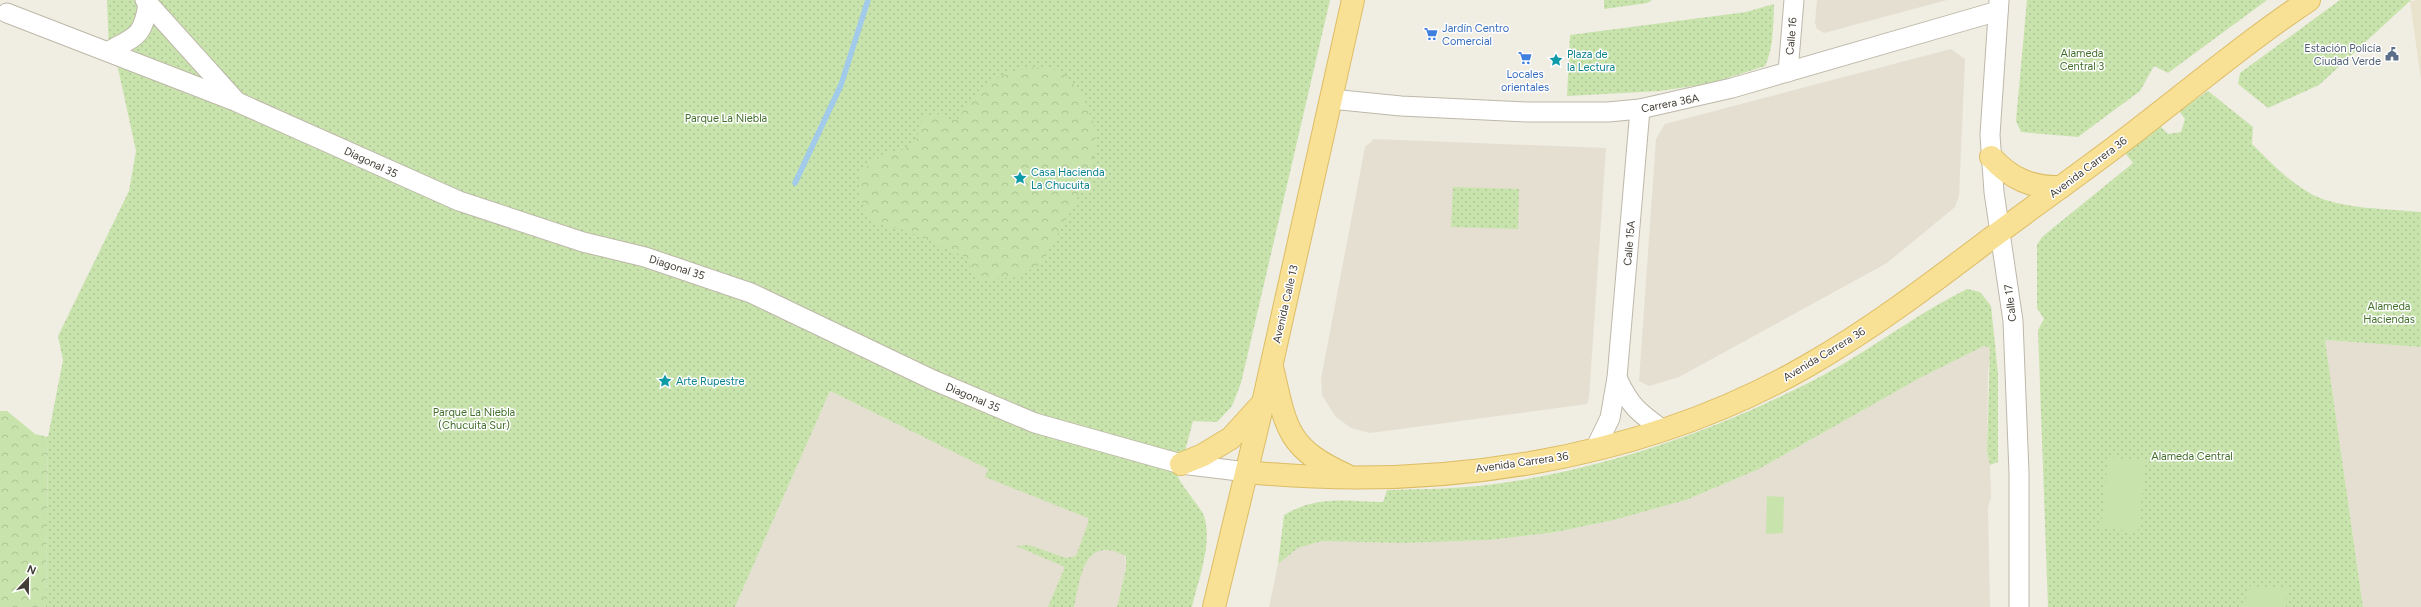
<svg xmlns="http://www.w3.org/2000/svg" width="2421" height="607" font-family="Figtree,sans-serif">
	<defs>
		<pattern id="green-dots" width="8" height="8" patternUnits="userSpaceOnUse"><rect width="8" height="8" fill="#c9e3ad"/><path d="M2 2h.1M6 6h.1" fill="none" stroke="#aec495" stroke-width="1.8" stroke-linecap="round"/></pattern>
		<pattern id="forest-crowns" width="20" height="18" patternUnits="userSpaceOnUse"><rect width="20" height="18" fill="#c9e3ad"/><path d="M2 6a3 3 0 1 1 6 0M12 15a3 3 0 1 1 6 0" fill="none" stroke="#aec495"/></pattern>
	</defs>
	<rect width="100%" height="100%" fill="#f0ede3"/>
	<g fill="#e4dfd1">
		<path d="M1817,0H1947L1824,33L1817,29L1815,23Z"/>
		<path d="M1951,49L1965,59L1959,196L1955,207L1887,263L1679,377L1649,386L1639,381L1656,139L1665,124Z"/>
		<path d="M1374,139L1606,148L1589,398L1587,404L1370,433L1351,428L1335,416L1322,395L1321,379L1365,147Z"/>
		<path d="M2325,340L2421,347V607H2363Z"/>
		<path d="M1984,346L1990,348L1991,353L1988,372L1987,452L1990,465L1991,497L1988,508L1990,607H1269L1278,564L1298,548L1322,541L1401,543L1490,540L1556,532L1614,520L1686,500L1759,469L1918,379Z"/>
		<path d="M830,391L988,469L1115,521L1125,545L1126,568L1117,607H735Z"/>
	</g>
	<path fill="#e9e2cd" d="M2421,0V80L2410,1Z"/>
	<g fill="url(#green-dots)">
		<path d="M107,0H1330L1241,383L1232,406L1217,422L1193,421L1178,477C1184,489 1201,508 1204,516C1213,544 1198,580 1192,607H1117L1126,568V556C1083,534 1081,577 1074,607H1048L1065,567L1016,546L1029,545L1066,558L1076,556L1088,523V518L985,477L988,469L830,391L735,607H46L48,437L63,360L58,336L129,191L136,151L118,68L109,51Z"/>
		<path d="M1604,0H1652L1647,3L1604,9Z"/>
		<path d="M2027,0H2267L2168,73L2154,66L2140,91L2078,137L2021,132L2016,121Z"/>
		<path d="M2340,0H2411L2319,85L2268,108L2238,84L2240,73Z"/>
		<path d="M1774,4C1773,25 1774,47 1765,66L1712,83L1660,91L1567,96L1570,35L1746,12Z"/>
		<path d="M2208,91L2253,127L2252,144C2270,162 2289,182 2313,195C2342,209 2388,209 2421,212V347L2325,340L2363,607H2048L2038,330L2044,319L2037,308V245L2042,237L2133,163L2125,153L2160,126L2168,134L2181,132L2185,119L2179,111Z"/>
		<path d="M1453,187L1519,189L1518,229L1451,227Z"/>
		<path d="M1967,289L1980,292L1991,306L1998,374V462L1990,465L1987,452L1990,348L1984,346L1918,379L1759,469L1686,500L1614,520L1556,532L1490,540L1401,543L1322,541L1298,548L1278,564L1284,515C1317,495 1346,501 1383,502L1387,490C1425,489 1464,489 1502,483C1614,467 1729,426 1827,373C1875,347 1918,313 1967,289Z"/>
	</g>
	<g fill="url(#forest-crowns)">
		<path d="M1035,67L1056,70L1065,74L1081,93L1094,124L1097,149L1075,204L1041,264L1016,277L979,280L963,256L905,230L871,223L859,194V173L884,153L902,150L915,143L923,118L938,114L948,121L958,119C978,87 997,72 1035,67Z"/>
		<path d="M0,411H7L35,434L48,437L46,607H0Z"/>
	</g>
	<g fill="#c9e3ad">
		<path d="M2108,457L2146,461L2138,532L2101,528Z"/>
		<path d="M1767,496L1784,497L1783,533L1766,534Z"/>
		<path d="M2247,586L2287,588L2286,607H2245Z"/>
	</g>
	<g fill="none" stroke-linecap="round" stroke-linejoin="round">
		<path stroke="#a1caeb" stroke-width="5.5" d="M795,183L841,85L868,0"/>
		<g stroke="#beb8a9" stroke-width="21">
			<g id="minor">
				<path d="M145,0L237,102L459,201L583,242L645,257L751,293L933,380L1035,423L1181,464L1247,472"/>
				<path d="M1999,0L1990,135L1994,192L2013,321L2019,473V607"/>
				<path d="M7,13L232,100"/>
				<path d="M109,51C136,36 143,37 148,4"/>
				<path d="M1788,72L1794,0"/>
				<path d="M1331,99L1401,106L1527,112H1608L1640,109L1732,88L1998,11"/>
				<path d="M1617,378C1630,406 1638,412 1663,430"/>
				<path d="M1595,449L1610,418L1617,378L1640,109"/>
			</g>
		</g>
		<g stroke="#dcbd66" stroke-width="24">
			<g id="major">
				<path d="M1991,157C2011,179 2032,188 2061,187"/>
				<path d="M1273,371C1286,430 1289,449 1346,475"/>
				<path d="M1181,464L1203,455L1231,438L1261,405"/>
				<path d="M1247,472C1436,491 1640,462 1807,366C1870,330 1928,286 1986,242C2035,205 2087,169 2136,131C2193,87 2249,40 2309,0"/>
				<path d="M1214,607L1263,403L1353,0"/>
			</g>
		</g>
		<use href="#minor" stroke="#fff" stroke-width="19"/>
		<use href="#major" stroke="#f8e094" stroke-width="22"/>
	</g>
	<defs>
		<g id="supermarket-bare" transform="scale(1.08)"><path d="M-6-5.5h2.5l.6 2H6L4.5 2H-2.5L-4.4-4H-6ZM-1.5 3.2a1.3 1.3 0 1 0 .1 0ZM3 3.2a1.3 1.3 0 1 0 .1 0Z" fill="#3f7fe0" stroke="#fff" stroke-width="2.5" paint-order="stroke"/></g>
		<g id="civic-bare" transform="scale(1.08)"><path d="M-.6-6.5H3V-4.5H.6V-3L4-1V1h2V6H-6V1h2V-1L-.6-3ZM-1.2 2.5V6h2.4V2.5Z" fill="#5c6f8a" stroke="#fff" stroke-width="2.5" paint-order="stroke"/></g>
		<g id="sight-bare" transform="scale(1.08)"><path d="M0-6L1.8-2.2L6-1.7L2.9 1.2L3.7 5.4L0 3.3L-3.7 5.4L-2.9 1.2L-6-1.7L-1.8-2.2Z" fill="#0f9aa8" stroke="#fff" stroke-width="2.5" paint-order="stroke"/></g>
	</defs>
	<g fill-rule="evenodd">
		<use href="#supermarket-bare" x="1431" y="34"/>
		<use href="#civic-bare" x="2392" y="54"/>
		<use href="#supermarket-bare" x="1525" y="58"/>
		<use href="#sight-bare" x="1556" y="60"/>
		<use href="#sight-bare" x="1020" y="178"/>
		<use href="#sight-bare" x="665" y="381"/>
	</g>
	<g text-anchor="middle" stroke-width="3" stroke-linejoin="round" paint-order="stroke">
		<g font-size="11" fill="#366cbe" stroke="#fff" text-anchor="start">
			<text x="1442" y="32">Jardín Centro<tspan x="1442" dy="13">Comercial</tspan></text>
			<text x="1525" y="78" text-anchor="middle">Locales<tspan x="1525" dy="13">orientales</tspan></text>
		</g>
		<g font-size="11" fill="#423d34" stroke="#fff">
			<text transform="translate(1791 36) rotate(-85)" y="4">Calle 16</text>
			<text transform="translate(1670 103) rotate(-11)" y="4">Carrera 36A</text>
			<text transform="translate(371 162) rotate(25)" y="4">Diagonal 35</text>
			<text transform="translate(2088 167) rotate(-37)" y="4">Avenida Carrera 36</text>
			<text transform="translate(1629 243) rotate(-85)" y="4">Calle 15A</text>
			<text transform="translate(677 267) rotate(18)" y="4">Diagonal 35</text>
			<text transform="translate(2010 303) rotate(-97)" y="4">Calle 17</text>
			<text transform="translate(1285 304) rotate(-77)" y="4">Avenida Calle 13</text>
			<text transform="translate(1824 354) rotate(-31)" y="4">Avenida Carrera 36</text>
			<text transform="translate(973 397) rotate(23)" y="4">Diagonal 35</text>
			<text transform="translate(1522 462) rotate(-8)" y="4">Avenida Carrera 36</text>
		</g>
		<g font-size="11" fill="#4e5e75" stroke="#fff" text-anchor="end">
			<text x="2381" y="52">Estación Policía<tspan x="2381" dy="13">Ciudad Verde</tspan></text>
		</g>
		<g font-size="11" fill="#42702b" stroke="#fff">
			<text x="2082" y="57">Alameda<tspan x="2082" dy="13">Central 3</tspan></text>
			<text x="726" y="122">Parque La Niebla</text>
			<text x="2389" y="310">Alameda<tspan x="2389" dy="13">Haciendas</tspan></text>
			<text x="474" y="416">Parque La Niebla<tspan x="474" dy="13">(Chucuita Sur)</tspan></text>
			<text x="2192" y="460">Alameda Central</text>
		</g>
		<g font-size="11" fill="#0d838f" stroke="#fff" text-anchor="start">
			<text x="1567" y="58">Plaza de<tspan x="1567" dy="13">la Lectura</tspan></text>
			<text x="1031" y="176">Casa Hacienda<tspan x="1031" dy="13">La Chucuita</tspan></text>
			<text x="676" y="385">Arte Rupestre</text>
		</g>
	</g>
	<g transform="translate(28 579) rotate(22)" stroke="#ffffff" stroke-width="3" paint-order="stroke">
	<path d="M0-3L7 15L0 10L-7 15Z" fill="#423d34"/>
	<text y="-6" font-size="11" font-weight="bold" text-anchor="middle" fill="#423d34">N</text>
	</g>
</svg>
